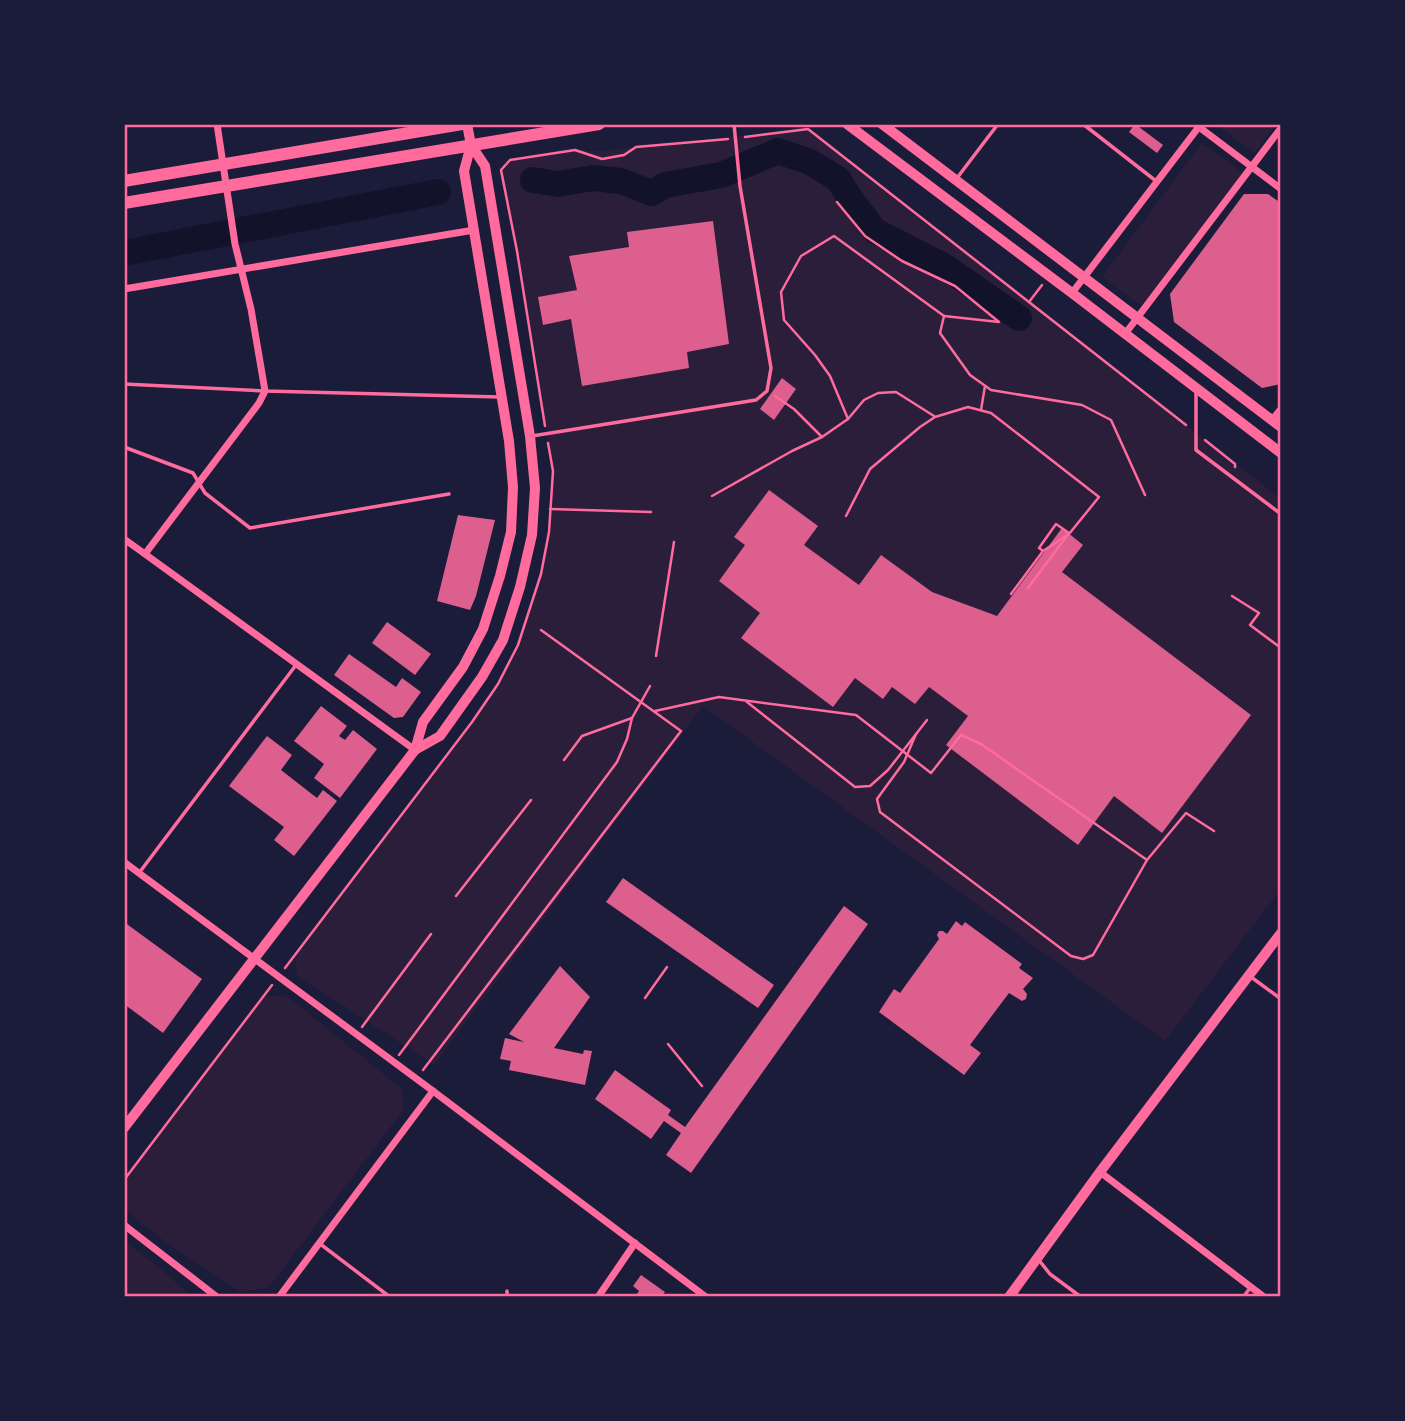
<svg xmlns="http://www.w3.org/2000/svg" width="1405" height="1421" font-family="Lato,sans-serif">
	<rect width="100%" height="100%" fill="#1b1b3a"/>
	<g fill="#2a1e3b">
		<path d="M1219,124H1276L1255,153L1218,126Z"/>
		<path d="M808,129L1281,499V889L1165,1041L703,706L434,1065L297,975L295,956L472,722L498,684L518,645L541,574L549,532L553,471L517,251L501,172L510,160L575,150L585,151L609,150Z"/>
		<path d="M1202,143L1243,173L1143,307L1102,277Z"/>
		<path d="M286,995L402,1089L404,1109L269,1287L241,1292L167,1243L124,1209V1180L264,996Z"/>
		<path d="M124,1241L156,1265L192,1297H124Z"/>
	</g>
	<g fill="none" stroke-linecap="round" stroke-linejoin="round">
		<g stroke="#12122b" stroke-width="26">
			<path d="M533,180L558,184L593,178L621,181L652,193L665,185L721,175L778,151L810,162L838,179L850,198L875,231L942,265L1019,318"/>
			<path d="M124,253L438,192"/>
		</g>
	</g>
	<g fill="#dd5f8e">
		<path d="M1135,124L1163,145L1157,153L1129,132Z"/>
		<path d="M1244,194H1268L1281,203V384L1262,388L1174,322L1170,294Z"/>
		<path d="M713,221L729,344L687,352L689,368L582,386L571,319L543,325L538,297L577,290L569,256L629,247L627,232Z"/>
		<path d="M782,378L796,389L774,420L760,409Z"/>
		<path d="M769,490L818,526L804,545L859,585L881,555L932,592L997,616L1062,528L1083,545L1062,572L1251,715L1162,833L1114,796L1078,845L946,745L968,716L929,687L915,704L892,687L883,699L855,678L833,707L741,638L760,613L719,581L745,545L734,537Z"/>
		<path d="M458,515L495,520L476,596L470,610L437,601Z"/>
		<path d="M387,622L431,654L415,675L372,643Z"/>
		<path d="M349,654L396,687L402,678L421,692L403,717L394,718L334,675Z"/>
		<path d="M321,706L347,726L339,736L345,740L353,730L377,749L340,798L314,778L324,764L294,741Z"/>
		<path d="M267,736L292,755L281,770L317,798L323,790L337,801L294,856L274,840L284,827L229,786Z"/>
		<path d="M623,878L774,985L758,1008L606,902Z"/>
		<path d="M844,906L868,924L691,1173L666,1155L681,1133L664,1121L651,1139L595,1099L615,1070L671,1110L668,1115L685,1127Z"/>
		<path d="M956,921L962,926L965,922L1022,964L1019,968L1033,978L1023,989L1027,994L1026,999L1022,1001L1009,993L970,1045L981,1053L964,1075L879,1012L894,989L900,993L939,939L937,935L939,931H943L947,934Z"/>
		<path d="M124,922L202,979L163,1033L124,1004Z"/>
		<path d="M560,966L590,997L554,1048L583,1054L584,1050L592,1051L585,1085L509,1070L511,1061L500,1059L505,1038L524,1042L509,1034Z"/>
		<path d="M641,1275L665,1292L661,1297H641L637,1294L639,1291L633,1286Z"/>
	</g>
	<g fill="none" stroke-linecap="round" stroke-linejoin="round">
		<g stroke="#ff6b9d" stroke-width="2.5">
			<path d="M745,137L808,129L1186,425"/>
			<path d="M837,202L865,236L902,261L955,286L999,322L944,316"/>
			<path d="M1029,302L1042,285"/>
			<path d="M775,396L794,409L822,437L848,419L864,400L878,393L896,392L934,416"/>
			<path d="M981,410L985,386"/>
			<path d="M848,419L830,376L815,355L784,320L781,292L801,256L834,236L944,316L940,333L970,375L991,390L1082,405L1111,420L1145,495"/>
			<path d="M545,426L517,251L501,170L510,160L575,150L602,159L624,155L636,147L728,139"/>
			<path d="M1205,440L1235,464V467"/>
			<path d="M712,496L792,451L822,437"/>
			<path d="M550,509L651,512"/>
			<path d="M846,516L870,469L920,427L935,417L968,407L991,413L1099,497L1069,534L1043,551L1011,594"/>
			<path d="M1028,588L1069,533L1056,524L1039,548L1043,551"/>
			<path d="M1232,596L1259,613L1250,625L1281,648"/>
			<path d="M656,656L674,542"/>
			<path d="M747,702L855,787L870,786L888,770L927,720"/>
			<path d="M655,711L719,697L856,715L931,773L961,735L981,744L1147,860L1186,813L1214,831"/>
			<path d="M916,734L904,762L877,799L880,812L1071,956L1083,959L1093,955L1147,860"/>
			<path d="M564,760L582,736L632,718"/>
			<path d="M456,896L531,800"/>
			<path d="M285,968L472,722L498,684L518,645L541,574L549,532L553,471L548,443"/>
			<path d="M645,998L667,967"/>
			<path d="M362,1027L431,934"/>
			<path d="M668,1044L702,1086"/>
			<path d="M399,1055L617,762L627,739L632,718L650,686"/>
			<path d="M423,1070L681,731L541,630"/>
			<path d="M124,1180L272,985"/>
		</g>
		<g stroke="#ff6b9d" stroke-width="3.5">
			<path d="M1083,124L1156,181"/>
			<path d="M957,178L998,124"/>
			<path d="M124,384L265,391L500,397"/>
			<path d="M1196,390V450L1281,514"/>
			<path d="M532,436L756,400L767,391L771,368L740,186L734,124"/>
			<path d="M124,447L193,473L205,493L250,528L449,494"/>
			<path d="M139,873L296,665"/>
			<path d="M1251,977L1281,999"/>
			<path d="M319,1243L390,1297"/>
			<path d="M1038,1259L1050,1274L1081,1297"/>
			<path d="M507,1297V1291"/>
			<path d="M1243,1297L1251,1287"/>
		</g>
		<g stroke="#ff6b9d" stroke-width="7">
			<path d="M1195,124L1281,189"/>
			<path d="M124,289L474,230"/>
			<path d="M1072,293L1201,124"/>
			<path d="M1125,334L1281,128"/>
			<path d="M1272,420L1281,409"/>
			<path d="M124,539L145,554L259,403L265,391L251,309L235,244L217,124"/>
			<path d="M145,554L415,750"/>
			<path d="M124,862L433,1091L706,1297"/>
			<path d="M1100,1172L1264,1297"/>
			<path d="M124,1225L217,1297"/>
			<path d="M279,1297L433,1091"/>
			<path d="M598,1297L635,1243"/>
		</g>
		<path stroke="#ff6b9d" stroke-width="10" d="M1009,1297L1100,1172L1281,933"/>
		<g stroke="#ff6b9d" stroke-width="10">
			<path d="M847,124L1072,293L1281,453"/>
			<path d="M882,124L1281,427"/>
			<path d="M415,750L440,736L482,677L503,640L520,587L532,535L535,488L530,436L485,166L471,145"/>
			<path d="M124,1128L415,750L423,722L463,667L483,629L500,576L511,532L513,487L509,441L464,171L471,145L467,124"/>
		</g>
		<g stroke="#ff6b9d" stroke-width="12">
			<path d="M124,181L462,124"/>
			<path d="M124,203L599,124"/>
		</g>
	</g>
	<rect width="1405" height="1421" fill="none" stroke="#1b1b3a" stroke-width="252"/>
	<rect x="126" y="126" width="1153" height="1169" fill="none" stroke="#ff6b9d" stroke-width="2.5"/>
</svg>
